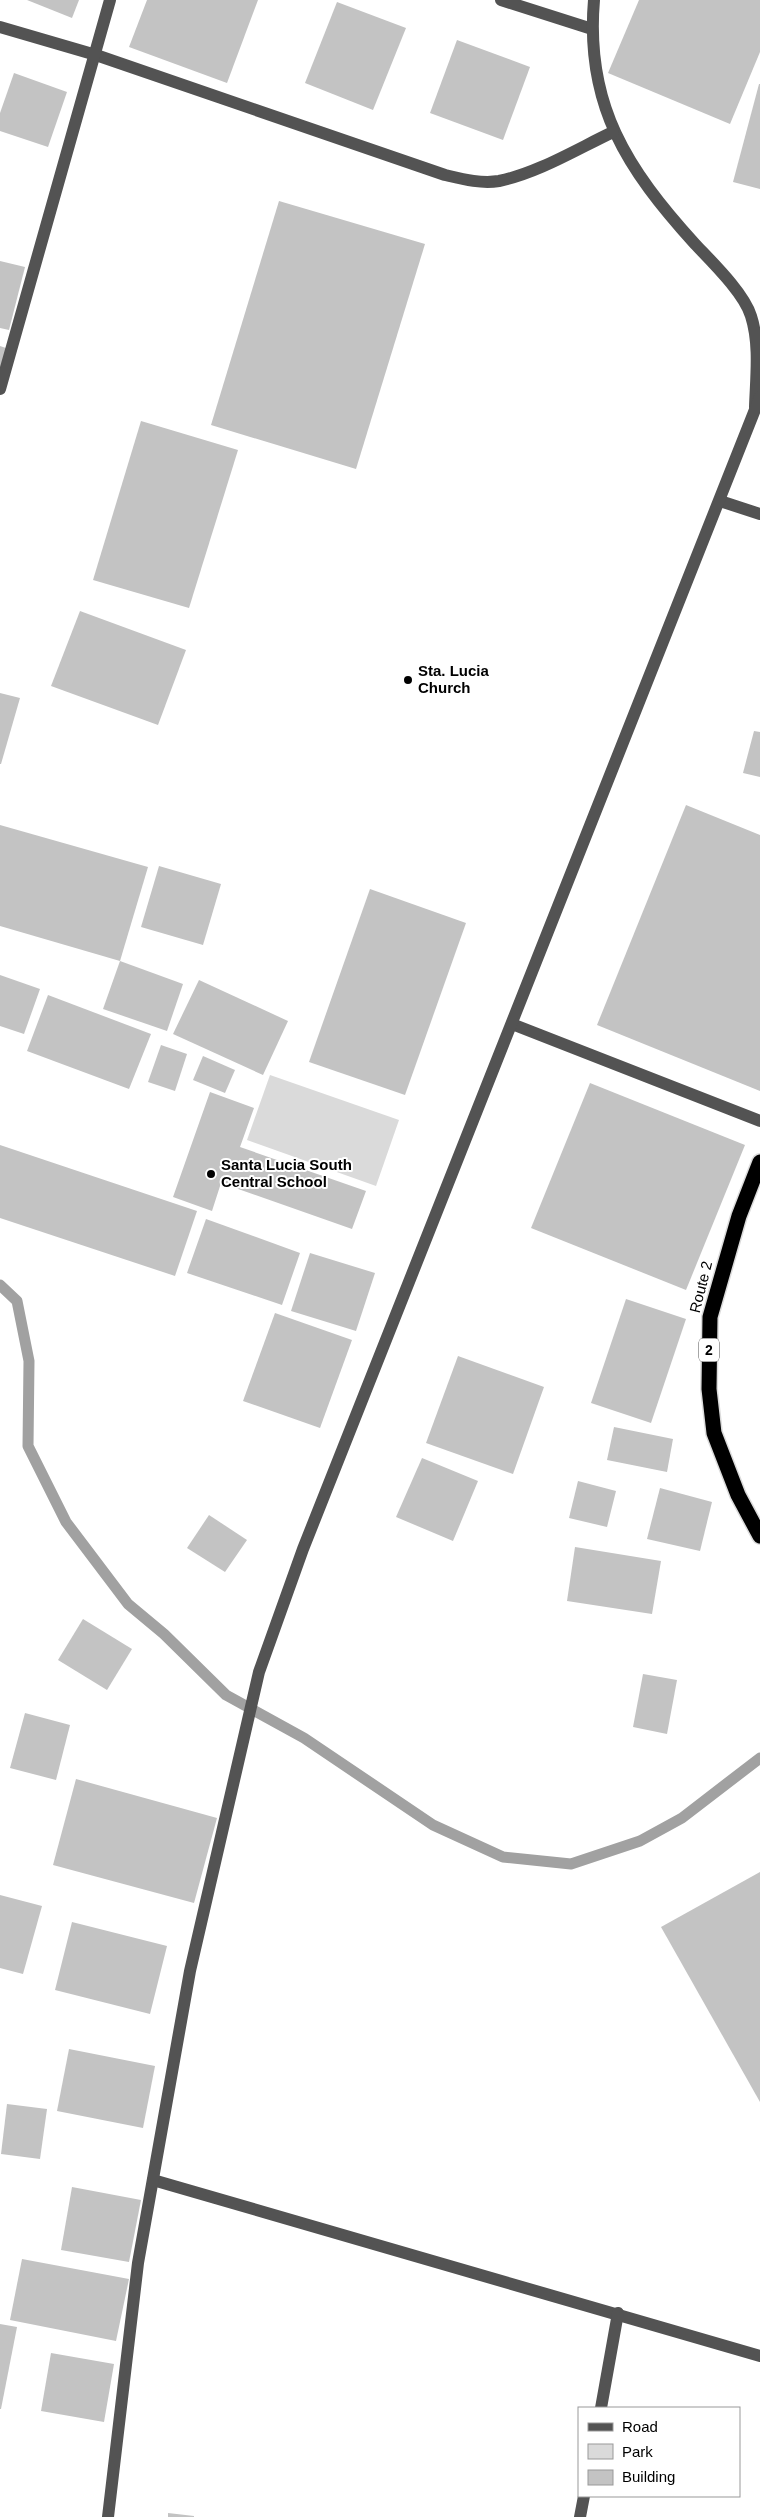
<svg xmlns="http://www.w3.org/2000/svg" width="760" height="2517" font-family="Arial,sans-serif">
	<rect width="100%" height="100%" fill="#fff"/>
	<path fill="#dadada" d="M270,1075L399,1120L376,1186L247,1140Z"/>
	<g fill="none" stroke-linecap="round" stroke-linejoin="round">
		<path stroke="#a1a1a1" stroke-width="11" d="M0,1285L17,1301L29,1361L28,1446L66,1522L128,1604L164,1634L226,1695L304,1738L433,1825L503,1857L571,1864L640,1841L682,1818L760,1758"/>
	</g>
	<g fill="#c3c3c3">
		<path d="M27,0H79L72,18Z"/>
		<path d="M147,0H258L227,83L129,47Z"/>
		<path d="M639,0H760V52L730,124L608,73Z"/>
		<path d="M337,2L406,28L373,110L305,83Z"/>
		<path d="M457,40L530,67L503,140L430,113Z"/>
		<path d="M14,73L67,92L48,147L0,131V113Z"/>
		<path d="M759,84H760V189L733,182Z"/>
		<path d="M279,201L425,244L356,469L211,425Z"/>
		<path d="M0,261L25,267L9,330L0,328Z"/>
		<path d="M0,346L9,349L0,379Z"/>
		<path d="M141,421L238,450L189,608L93,580Z"/>
		<path d="M80,611L186,650L158,725L51,686Z"/>
		<path d="M0,693L20,698L1,764H0Z"/>
		<path d="M754,731L760,732V777L743,773Z"/>
		<path d="M686,805L760,835V1091L597,1025Z"/>
		<path d="M0,825L148,867L120,961L0,926Z"/>
		<path d="M159,866L221,884L203,945L141,927Z"/>
		<path d="M370,889L466,923L405,1095L309,1062Z"/>
		<path d="M120,961L183,984L167,1031L103,1009Z"/>
		<path d="M0,975L40,989L24,1034L0,1026Z"/>
		<path d="M199,980L288,1021L263,1075L173,1034Z"/>
		<path d="M48,995L151,1034L129,1089L27,1051Z"/>
		<path d="M161,1045L187,1054L175,1091L148,1082Z"/>
		<path d="M203,1056L235,1070L225,1093L193,1080Z"/>
		<path d="M590,1083L745,1145L686,1290L531,1228Z"/>
		<path d="M210,1092L254,1108L240,1147L366,1191L352,1229L221,1183L212,1211L173,1197Z"/>
		<path d="M0,1145L197,1211L175,1276L0,1218Z"/>
		<path d="M206,1219L300,1253L282,1305L187,1273Z"/>
		<path d="M310,1253L375,1273L356,1331L291,1311Z"/>
		<path d="M626,1299L686,1319L651,1423L591,1403Z"/>
		<path d="M275,1313L352,1340L320,1428L243,1401Z"/>
		<path d="M458,1356L544,1387L513,1474L426,1443Z"/>
		<path d="M614,1427L673,1439L667,1472L607,1460Z"/>
		<path d="M422,1458L478,1481L453,1541L396,1517Z"/>
		<path d="M578,1481L616,1491L607,1527L569,1518Z"/>
		<path d="M660,1488L712,1502L700,1551L647,1539Z"/>
		<path d="M209,1515L247,1540L225,1572L187,1548Z"/>
		<path d="M575,1547L661,1561L652,1614L567,1601Z"/>
		<path d="M83,1619L132,1649L107,1690L58,1660Z"/>
		<path d="M643,1674L677,1680L667,1734L633,1727Z"/>
		<path d="M25,1713L70,1725L56,1780L10,1768Z"/>
		<path d="M76,1779L217,1818L194,1903L53,1865Z"/>
		<path d="M760,1872V2102L661,1927Z"/>
		<path d="M0,1895L42,1906L23,1974L0,1968Z"/>
		<path d="M72,1922L167,1946L150,2014L55,1990Z"/>
		<path d="M69,2049L155,2066L143,2128L57,2111Z"/>
		<path d="M7,2104L47,2109L40,2159L1,2154Z"/>
		<path d="M72,2187L141,2200L129,2262L61,2250Z"/>
		<path d="M22,2259L129,2279L116,2341L10,2320Z"/>
		<path d="M0,2324L17,2327L1,2409H0Z"/>
		<path d="M51,2353L114,2364L104,2422L41,2411Z"/>
		<path d="M168,2513L194,2516V2517H168Z"/>
	</g>
	<g fill="none" stroke-linecap="round" stroke-linejoin="round">
		<g stroke="#dbdbdb" stroke-width="18">
			<path id="highway" d="M760,1162L739,1216L710,1317L709,1389L714,1433L738,1495L760,1536"/>
		</g>
		<g stroke="#535353" stroke-width="12">
			<path d="M501,0L592,29"/>
			<path d="M594,0C585,105 627,169 695,244C712,262 744,293 751,316C760,344 756,377 755,407"/>
			<path d="M0,27L96,55L445,175C462,179 481,184 499,181C538,173 577,149 613,132"/>
			<path d="M0,389L110,0"/>
			<path d="M720,501L760,514"/>
			<path d="M512,1024L760,1121"/>
			<path d="M153,2180L760,2356"/>
			<path d="M601,2408L618,2313"/>
			<path d="M108,2517L138,2263L190,1971L259,1672L303,1549L760,397"/>
			<path d="M580,2517L584,2496"/>
		</g>
		<use href="#highway" stroke="#000" stroke-width="15"/>
	</g>
	<g fill="#000" stroke="#fff" stroke-width="2">
		<circle cx="408" cy="680" r="5"/>
		<circle cx="211" cy="1174" r="5"/>
	</g>
	<g text-anchor="middle" stroke-width="4" stroke-linejoin="round" paint-order="stroke">
		<rect fill="#fff" stroke="#4c4c4c" stroke-width="1" x="699" y="1338.5" width="20" height="23" rx="4"/>
		<g font-size="14" font-weight="bold" fill="#000">
			<text x="709" y="1355">2</text>
		</g>
		<g font-size="15" font-weight="bold" fill="#000" stroke="#fff" text-anchor="start">
			<text x="418" y="676">Sta. Lucia<tspan x="418" dy="17">Church</tspan></text>
			<text x="221" y="1170">Santa Lucia South<tspan x="221" dy="17">Central School</tspan></text>
		</g>
		<g font-size="15" fill="#000" stroke="#fff">
			<text transform="translate(701 1287) rotate(-76)" y="5">Route 2</text>
		</g>
	</g>
	<rect x="578" y="2407" width="162" height="90" fill="#ffffff" stroke="#999999"/>
	<rect x="588" y="2423" width="25" height="8" fill="#535353" stroke="#999999"/>
	<text x="622" y="2432" font-size="15" fill="#000000">Road</text>
	<rect x="588" y="2444" width="25" height="15" fill="#dadada" stroke="#999999"/>
	<text x="622" y="2457" font-size="15" fill="#000000">Park</text>
	<rect x="588" y="2470" width="25" height="15" fill="#c3c3c3" stroke="#999999"/>
	<text x="622" y="2482" font-size="15" fill="#000000">Building</text>
</svg>
